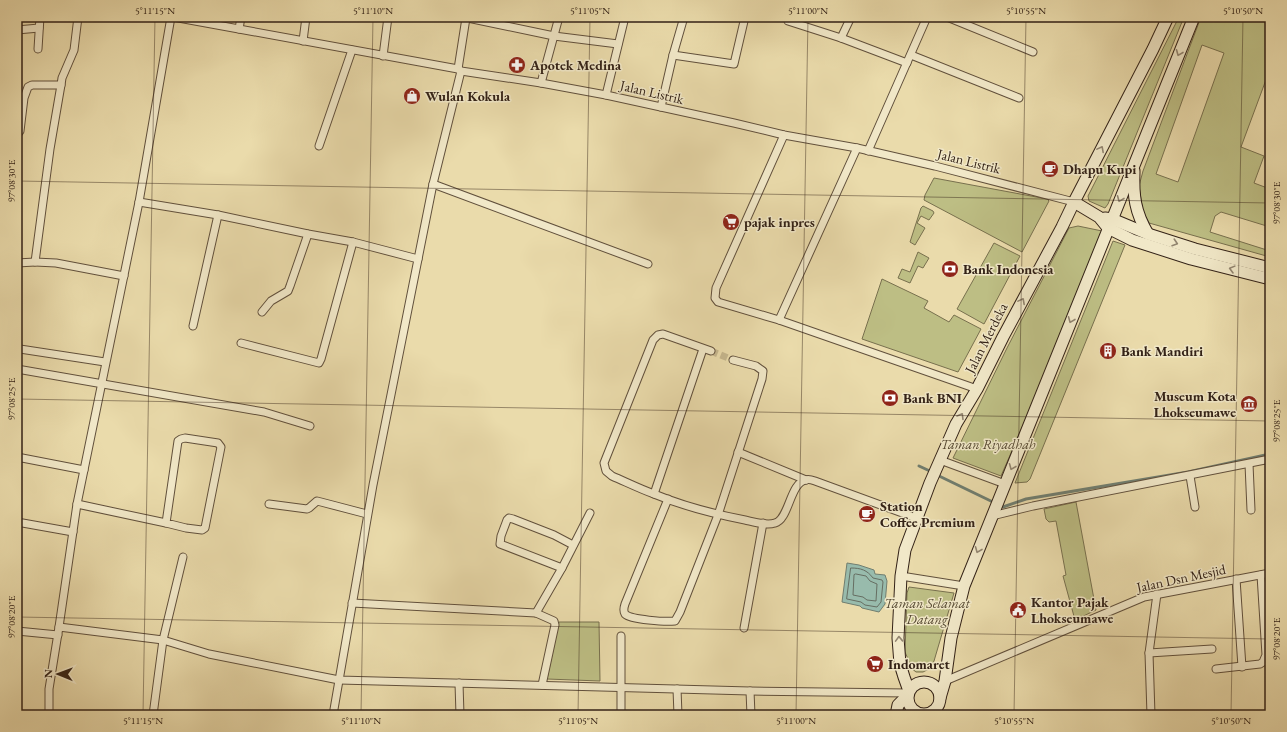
<svg xmlns="http://www.w3.org/2000/svg" width="1287" height="732" font-family="'EB Garamond',serif">
	<rect width="100%" height="100%" fill="#eadbab"/>
	<filter id="stains"><feTurbulence type="fractalNoise" baseFrequency=".005" numOctaves="4"/><feColorMatrix values="0 0 0 0 .2 0 0 0 0 .09 0 0 0 0 .02 0 0 0 .5 -.17"/></filter>
	<radialGradient id="worn" r=".72"><stop offset=".6" stop-color="#630" stop-opacity="0"/><stop offset="1" stop-color="#630" stop-opacity=".3"/></radialGradient>
	<g fill="#bdbe84" stroke="#78704e" fill-rule="evenodd">
		<path d="M1179,17H1184L1108,204L1105,208L1089,201L1088,196Z"/>
		<path d="M1201,17L1270,18V69L1241,147L1264,156L1254,183L1270,189V227L1221,212L1215,216L1210,232L1270,251V257L1149,223L1143,212L1139,186L1143,171ZM1202,45L1224,53L1178,182L1156,174Z"/>
		<path d="M934,178L1047,199L1049,201L1022,252L924,200L925,195Z"/>
		<path d="M923,206L933,211L934,213L929,220L921,216L917,223L925,228L915,245L910,242L921,208Z"/>
		<path d="M1078,226L1107,232L1001,476L953,458L1007,348L1069,228Z"/>
		<path d="M1113,241L1125,245L1030,479L1027,482L1015,483Z"/>
		<path d="M994,243L1020,256L984,324L957,309Z"/>
		<path d="M918,252L929,258L923,268L918,266L910,283L898,278L902,269L910,272Z"/>
		<path d="M882,279L928,301L924,308L949,322L954,315L981,329L958,372L862,339Z"/>
		<path d="M1076,502L1096,610L1075,620L1063,576L1066,575L1056,521L1049,522L1046,519L1044,509Z"/>
		<path d="M909,587L954,593L934,661L929,669L923,672H916L911,668L908,659L905,652L907,593Z"/>
		<path d="M559,622H599L600,681L547,679Z"/>
	</g>
	<path fill="#98bbac" stroke="#707e70" d="M847,563L859,565L874,570L875,574L885,575L887,581L885,604L879,612L862,608L860,606L842,602Z"/>
	<g fill="none" stroke-linecap="round" stroke-linejoin="round">
		<g stroke="#666e62" stroke-width="1">
			<path d="M851,568C861,568 867,570 873,578L882,580L883,582L881,602L877,607L865,605L861,602L847,599Z"/>
			<path d="M856,574L866,576L870,581L877,584L876,601L867,600L863,597L853,595L854,575Z"/>
		</g>
		<g stroke="#707e70" stroke-width="3">
			<path d="M919,466L932,472"/>
			<path d="M937,475L995,503"/>
			<path d="M1000,505L1003,507L1026,499L1188,472L1270,454"/>
		</g>
		<path stroke="#c5b68d" stroke-width="7" stroke-dasharray="7 3.5" stroke-linecap="butt" d="M711,351L733,360"/>
		<g stroke="#61503c" stroke-width="9">
			<g id="street">
				<path d="M78,17L74,50L62,78L61,85L50,149L35,262L56,263L124,276"/>
				<path d="M173,17L458,69L461,71L541,83L606,95L734,123L784,135L857,148L935,166L1074,202"/>
				<path d="M463,17L554,36L618,44"/>
				<path d="M947,17L1033,52"/>
				<path d="M788,21L841,38L907,63"/>
				<path d="M239,29L241,17"/>
				<path d="M17,30L39,28"/>
				<path d="M841,38L851,17"/>
				<path d="M303,41L306,17"/>
				<path d="M38,49L40,17"/>
				<path d="M673,55L734,64L745,17"/>
				<path d="M911,55L1019,98"/>
				<path d="M383,56L388,17"/>
				<path d="M458,69L466,18"/>
				<path d="M541,83L559,17"/>
				<path d="M606,95L625,17"/>
				<path d="M661,107L673,55L684,17"/>
				<path d="M17,135L20,131L24,98L28,87L32,85H61"/>
				<path d="M784,135L716,288L715,298L718,302L779,320L977,389"/>
				<path d="M319,146L352,50"/>
				<path d="M868,151L927,17"/>
				<path d="M433,184L648,264"/>
				<path d="M139,202L218,215L308,234L353,242L418,259"/>
				<path d="M17,263L35,262"/>
				<path d="M262,312L271,301L288,291L290,286L308,234"/>
				<path d="M779,320L857,148"/>
				<path d="M193,326L218,215"/>
				<path d="M241,343L319,363L321,359L353,242"/>
				<path d="M20,349L105,362"/>
				<path d="M711,351L663,334L658,335L653,340L604,463L606,471L612,476C626,482 640,489 654,494C683,506 714,514 745,520C754,522 766,526 775,523C789,520 790,482 806,480C808,479 812,480 815,481L916,518"/>
				<path d="M17,369L264,412L310,426"/>
				<path d="M185,438L218,443L221,447L205,528L202,530L186,528L166,523L178,441L181,439Z"/>
				<path d="M738,452L806,480"/>
				<path d="M17,457L84,470"/>
				<path d="M940,460L1005,484"/>
				<path d="M1249,464L1251,510"/>
				<path d="M1190,476L1195,507"/>
				<path d="M654,494L703,349"/>
				<path d="M668,499L625,604C624,607 623,611 625,614C631,620 666,622 675,621L680,612L718,515L762,379L763,371L756,366L733,360"/>
				<path d="M77,504L166,523"/>
				<path d="M269,504L307,509L309,508L317,501L321,502L367,514"/>
				<path d="M992,516L1033,506L1270,459"/>
				<path d="M17,522L73,532"/>
				<path d="M562,568L500,544L501,536L507,520L509,518L513,519L554,535L573,545"/>
				<path d="M901,576L964,586"/>
				<path d="M1236,579L1242,667"/>
				<path d="M352,603L536,613L554,621L555,625L542,685"/>
				<path d="M536,613L562,568L590,513"/>
				<path d="M59,627L163,640L209,654L339,680L750,691L908,693"/>
				<path d="M744,628L763,523"/>
				<path d="M17,631L58,635"/>
				<path d="M1149,653L1212,649"/>
				<path d="M1216,669L1260,664L1263,662L1266,655L1261,575"/>
				<path d="M945,681L1144,597L1270,573"/>
				<path d="M459,683L460,715"/>
				<path d="M677,689L678,715"/>
				<path d="M750,691L751,715"/>
				<path d="M49,715V689L59,627L77,504L139,202L171,17"/>
				<path d="M153,715L163,640L183,557"/>
				<path d="M333,715L373,485L433,184L461,71"/>
				<path d="M621,715V636"/>
				<path d="M1151,715L1149,653L1157,594"/>
			</g>
		</g>
		<g stroke="#332217" stroke-width="13">
			<g id="secondary">
				<path d="M1134,171C1133,196 1135,212 1148,234"/>
				<path d="M1074,202L1099,217L1108,228L1132,240L1191,259L1270,279"/>
				<path d="M1105,218L1112,219L1148,234L1195,249L1270,268"/>
				<circle cx="924" cy="698" r="16"/>
				<path d="M909,691L904,677L900,664L898,638L901,576L905,550L930,483L956,424L977,389L1003,337L1062,227L1074,202L1153,49L1168,17"/>
				<path d="M940,698L945,681L951,638L964,586L1194,17"/>
				<path d="M896,715L898,705L907,696"/>
			</g>
		</g>
		<use href="#street" stroke="#f1e8c8" stroke-width="7"/>
		<use href="#secondary" stroke="#f1e8c8" stroke-width="11"/>
	</g>
	<defs><path id="oneway-chevron" d="M-2-3.5L2.5 0L-2 3.5" fill="none" stroke-width="1.6" stroke-linecap="round" stroke-linejoin="round"/></defs>
	<g stroke="#928570">
		<use href="#oneway-chevron" transform="translate(1179 53) rotate(112)"/>
		<use href="#oneway-chevron" transform="translate(1101 149) rotate(-62)"/>
		<use href="#oneway-chevron" transform="translate(1120 199) rotate(112)"/>
		<use href="#oneway-chevron" transform="translate(1175 243) rotate(18)"/>
		<use href="#oneway-chevron" transform="translate(1232 269) rotate(-165)"/>
		<use href="#oneway-chevron" transform="translate(1022 301) rotate(-62)"/>
		<use href="#oneway-chevron" transform="translate(1071 320) rotate(112)"/>
		<use href="#oneway-chevron" transform="translate(961 416) rotate(-59)"/>
		<use href="#oneway-chevron" transform="translate(1012 467) rotate(112)"/>
		<use href="#oneway-chevron" transform="translate(978 550) rotate(112)"/>
		<use href="#oneway-chevron" transform="translate(899 639) rotate(-92)"/>
	</g>
	<path fill="none" stroke="#332217" stroke-width="1" stroke-opacity="0.45" d="M17,181L1270,203M17,399L1270,421M17,617L1270,639M143,715L155,17M361,715L373,17M578,715L590,17M796,715L808,17M1014,715L1026,17M1231,715L1243,17"/>
	<defs>
		<g id="pharmacy-disc" transform="scale(0.9)"><circle r="9.5" fill="#8f2418" stroke="#f1e8c8"/><path d="M-2-6h4v4h4v4h-4v4h-4v-4h-4v-4h4Z" fill="#fff"/></g>
		<g id="shop-disc" transform="scale(0.9)"><circle r="9.5" fill="#8f2418" stroke="#f1e8c8"/><path d="M-5-2.5h2.3a2.7 3.5 0 0 1 5.4 0H5L5.5 6h-11ZM-1.5-2.5h3a1.5 2.3 0 0 0-3 0Z" fill="#fff"/></g>
		<g id="cafe-disc" transform="scale(0.9)"><circle r="9.5" fill="#8f2418" stroke="#f1e8c8"/><path d="M-5.5-4.5H6V0H3Q3 3.5 0 3.5H-2.5Q-5.5 3.5-5.5 0ZM3-3.2v2h1.7v-2ZM-6 4.5H4V6H-6Z" fill="#fff"/></g>
		<g id="supermarket-disc" transform="scale(0.9)"><circle r="9.5" fill="#8f2418" stroke="#f1e8c8"/><path d="M-6-5.5h2.5l.6 2H6L4.5 2H-2.5L-4.4-4H-6ZM-1.5 3.2a1.3 1.3 0 1 0 .1 0ZM3 3.2a1.3 1.3 0 1 0 .1 0Z" fill="#fff"/></g>
		<g id="bank-disc" transform="scale(0.9)"><circle r="9.5" fill="#8f2418" stroke="#f1e8c8"/><path d="M-6-4H6V4H-6ZM0-2.3a2.3 2.3 0 1 0 0 4.6a2.3 2.3 0 1 0 0-4.6Z" fill="#fff"/></g>
		<g id="building-disc" transform="scale(0.9)"><circle r="9.5" fill="#8f2418" stroke="#f1e8c8"/><path d="M-4-6H4V6H1V3H-1V6H-4ZM-2.5-4.3h1.7v1.8h-1.7ZM.8-4.3h1.7v1.8H.8ZM-2.5-1h1.7V.8h-1.7ZM.8-1h1.7V.8H.8Z" fill="#fff"/></g>
		<g id="museum-disc" transform="scale(0.9)"><circle r="9.5" fill="#8f2418" stroke="#f1e8c8"/><path d="M0-6L6-3V-2H-6V-3ZM-5-1h2V3h-2ZM-1-1h2V3h-2ZM3-1h2V3H3ZM-6 4H6V6H-6Z" fill="#fff"/></g>
		<g id="civic-disc" transform="scale(0.9)"><circle r="9.5" fill="#8f2418" stroke="#f1e8c8"/><path d="M-.6-6.5H3V-4.5H.6V-3L4-1V1h2V6H-6V1h2V-1L-.6-3ZM-1.2 2.5V6h2.4V2.5Z" fill="#fff"/></g>
	</defs>
	<g fill-rule="evenodd">
		<use href="#pharmacy-disc" x="517" y="65"/>
		<use href="#shop-disc" x="412" y="96"/>
		<use href="#cafe-disc" x="1050" y="169"/>
		<use href="#supermarket-disc" x="731" y="222"/>
		<use href="#bank-disc" x="950" y="269"/>
		<use href="#building-disc" x="1108" y="351"/>
		<use href="#bank-disc" x="890" y="398"/>
		<use href="#museum-disc" x="1249" y="404"/>
		<use href="#cafe-disc" x="867" y="514"/>
		<use href="#civic-disc" x="1018" y="610"/>
		<use href="#supermarket-disc" x="875" y="664"/>
	</g>
	<g text-anchor="middle" stroke-width="3" stroke-linejoin="round" paint-order="stroke">
		<g font-size="14" font-weight="bold" fill="#332217" stroke="#f1e8c8" text-anchor="start">
			<text x="530" y="70">Apotek Medina</text>
			<text x="425" y="101">Wulan Kokula</text>
			<text x="1063" y="174">Dhapu Kupi</text>
			<text x="744" y="227">pajak inpres</text>
			<text x="963" y="274">Bank Indonesia</text>
			<text x="1121" y="356">Bank Mandiri</text>
			<text x="1236" y="401" text-anchor="end">Museum Kota<tspan x="1236" dy="16">Lhokseumawe</tspan></text>
			<text x="903" y="403">Bank BNI</text>
			<text x="880" y="511">Station<tspan x="880" dy="16">Coffee Premium</tspan></text>
			<text x="1031" y="607">Kantor Pajak<tspan x="1031" dy="16">Lhokseumawe</tspan></text>
			<text x="888" y="669">Indomaret</text>
		</g>
		<g font-size="14" fill="#332217" stroke="#f1e8c8">
			<text transform="translate(652 92) rotate(13)" y="5">Jalan Listrik</text>
			<text transform="translate(969 161) rotate(14)" y="5">Jalan Listrik</text>
			<text transform="translate(986 338) rotate(-63)" y="5">Jalan Merdeka</text>
			<text transform="translate(1181 578) rotate(-12)" y="5">Jalan Dsn Mesjid</text>
		</g>
		<g font-size="14" font-style="italic" fill="#564932" stroke="#f1e8c8">
			<text x="988" y="449">Taman Riyadhah</text>
			<text x="927" y="608">Taman Selamat<tspan x="927" dy="16">Datang</tspan></text>
		</g>
	</g>
	<rect width="1287" height="732" fill="none" stroke="#eadbab" stroke-width="44"/>
	<g transform="translate(58 674) rotate(271)" stroke="#f1e8c8" stroke-width="3" paint-order="stroke">
	<path d="M0-3L7 15L0 10L-7 15Z" fill="#332217"/>
	<text y="-6" font-size="11" font-weight="bold" text-anchor="middle" fill="#332217">N</text>
	</g>
	<rect x="22" y="22" width="1243" height="688" fill="none" stroke="#332217" stroke-width="1.5"/>
	<g font-size="10" text-anchor="middle" fill="#332217">
		<text x="155" y="14">5°11'15"N</text>
		<text x="373" y="14">5°11'10"N</text>
		<text x="590" y="14">5°11'05"N</text>
		<text x="808" y="14">5°11'00"N</text>
		<text x="1026" y="14">5°10'55"N</text>
		<text x="1243" y="14">5°10'50"N</text>
		<text transform="translate(11 181) rotate(-90)" y="4">97°08'30"E</text>
		<text transform="translate(1276 203) rotate(-90)" y="4">97°08'30"E</text>
		<text transform="translate(11 399) rotate(-90)" y="4">97°08'25"E</text>
		<text transform="translate(1276 421) rotate(-90)" y="4">97°08'25"E</text>
		<text transform="translate(11 617) rotate(-90)" y="4">97°08'20"E</text>
		<text transform="translate(1276 639) rotate(-90)" y="4">97°08'20"E</text>
		<text x="143" y="724">5°11'15"N</text>
		<text x="361" y="724">5°11'10"N</text>
		<text x="578" y="724">5°11'05"N</text>
		<text x="796" y="724">5°11'00"N</text>
		<text x="1014" y="724">5°10'55"N</text>
		<text x="1231" y="724">5°10'50"N</text>
	</g>
	<rect width="100%" height="100%" filter="url(#stains)"/>
	<rect width="100%" height="100%" fill="url(#worn)"/>
</svg>
